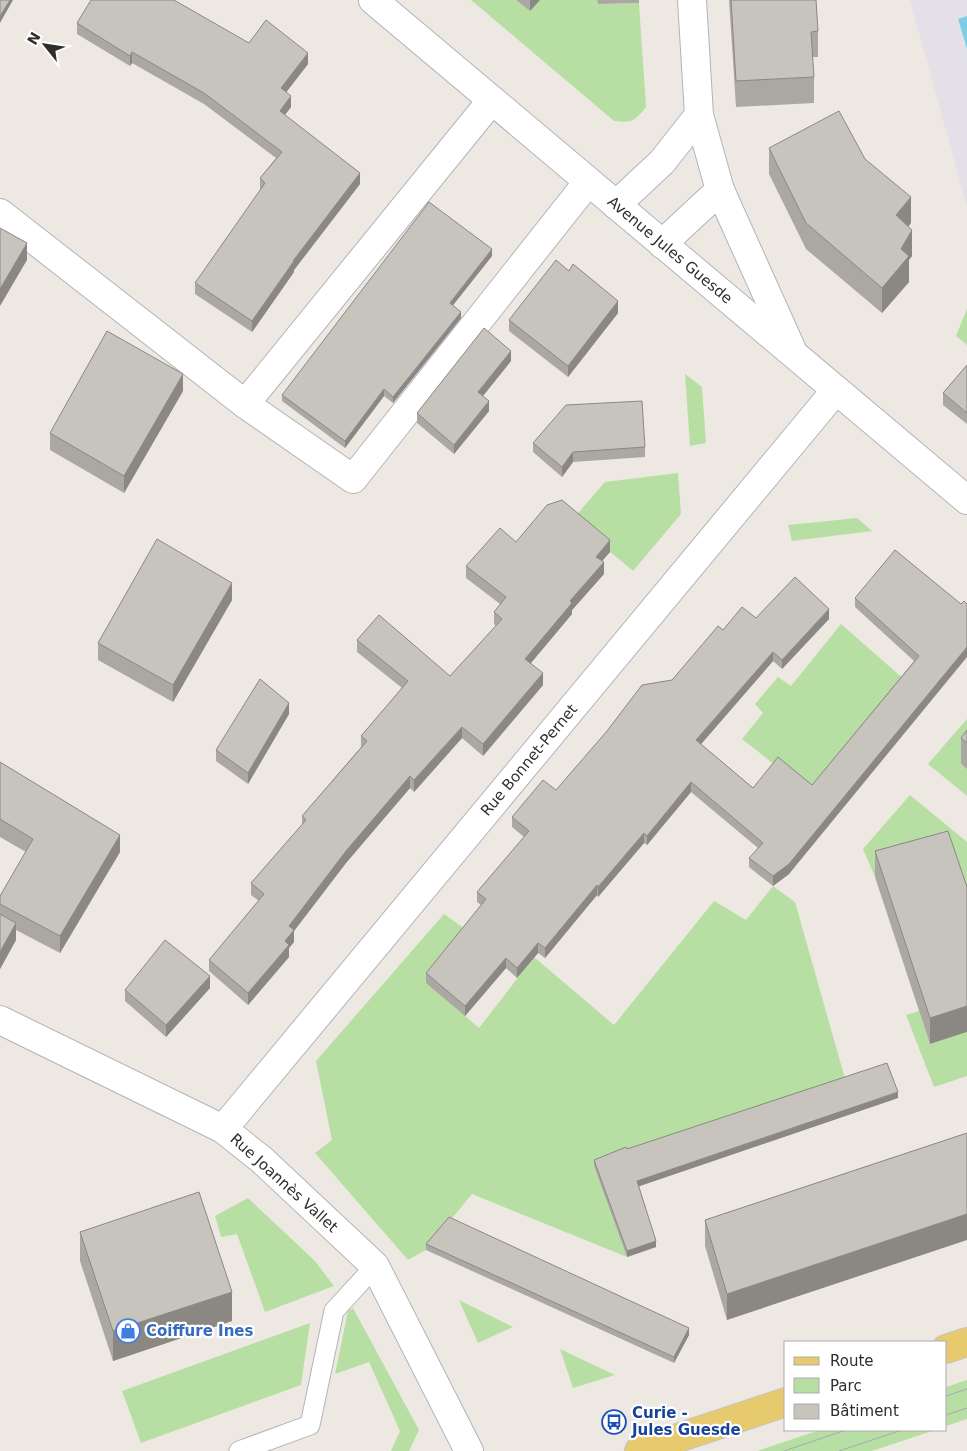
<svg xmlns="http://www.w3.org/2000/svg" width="967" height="1451" font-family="'DejaVu Sans',sans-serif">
	<rect width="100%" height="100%" fill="#eee8e2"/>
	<path fill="#e3e1e7" d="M910,0H967V16L958,19L967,49V207Z"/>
	<g fill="#b8dfa3">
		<path d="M471,0H516L530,11L540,0H597L598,4L639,3L646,107C635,121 632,123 614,121Z"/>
		<path d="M967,309V345L956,336Z"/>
		<path d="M685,374L702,387L706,443L690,446Z"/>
		<path d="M678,473L681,514L633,571L572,520L605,482Z"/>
		<path d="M857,518L872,531L792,541L788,525Z"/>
		<path d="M841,624L906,681L812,794L742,739L763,713L755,704L778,677L791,686Z"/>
		<path d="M967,719V756L961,764L967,769V796L928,764Z"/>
		<path d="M910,795L967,842V913L948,857L875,877L863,849Z"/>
		<path d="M773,886L795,902L846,1082L594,1166L627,1257L472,1194L426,1250L408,1260L315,1153L332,1140L316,1061L444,914L468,931L427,983L479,1028L534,957L614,1025L714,901L746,920Z"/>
		<path d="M919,1011L930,1044L967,1032V1076L934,1087L906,1015Z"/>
		<path d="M248,1198L315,1261L334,1286L265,1312L237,1234L221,1237L215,1216Z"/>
		<path d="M459,1300L513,1327L478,1343Z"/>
		<path d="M353,1308L419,1430L409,1451H391L400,1431L369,1362L335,1374L348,1311Z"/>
		<path d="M310,1323L301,1385L141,1443L122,1391Z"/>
		<path d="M560,1349L615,1375L573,1388Z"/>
		<path d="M967,1380V1419L946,1426V1387Z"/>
		<path d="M820,1430H935L872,1451H757Z"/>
	</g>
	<path fill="#7ecce6" d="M967,16V49L958,19Z"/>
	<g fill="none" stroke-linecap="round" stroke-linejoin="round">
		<g stroke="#b2b4bd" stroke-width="21">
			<path id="service" d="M239,1451L310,1425L334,1311L375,1266"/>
		</g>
		<g stroke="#b2b4bd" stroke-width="30">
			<g id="minor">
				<path d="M0,213L245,404L492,100"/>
				<path d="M245,404L353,479L588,182"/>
				<path d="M0,1020L223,1129L262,1160L375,1266L469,1451"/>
				<path d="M223,1129L836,390"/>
			</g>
		</g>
		<g stroke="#b2b4bd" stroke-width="30">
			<g id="tertiary">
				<path d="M373,0L967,500"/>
				<path d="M692,0L699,115L720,190L791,348"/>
				<path d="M616,205L662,162L699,115"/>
				<path d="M662,244L720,190"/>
			</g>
		</g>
		<g stroke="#c4c4c4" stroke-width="30">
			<g id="primary">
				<path d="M946,1349L967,1342"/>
				<path d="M639,1451L786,1402"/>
			</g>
		</g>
		<use href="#service" stroke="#fff" stroke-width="19"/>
		<use href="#minor" stroke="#fff" stroke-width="28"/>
		<use href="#tertiary" stroke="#fff" stroke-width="28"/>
		<use href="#primary" stroke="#e7c96e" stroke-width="28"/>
		<g stroke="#a4a7b6" stroke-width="1">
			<path d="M946,1396L967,1389"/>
			<path d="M946,1415L967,1408"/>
			<path d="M784,1451L846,1430"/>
			<path d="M839,1451L902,1430"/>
		</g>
	</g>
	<g fill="#aba8a3">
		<path d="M516,0H540L530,11Z"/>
		<path d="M597,0H639V3L598,4Z"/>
		<path d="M729,0H816L818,31V57H812L814,77V103L736,107Z"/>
		<path d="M77,23L249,43L308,64L286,92L291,107L285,115L360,184L294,270V272L252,332L195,294V283L261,190L260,189V178L276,158L204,104L132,63L130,66L77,34Z"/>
		<path d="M769,148L865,159L911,223L908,227L912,256L909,260V282L882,313L806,249L769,174Z"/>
		<path d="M492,256L453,305L461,318L393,403L384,396L345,448L282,401V395Z"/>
		<path d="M618,313L568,377L509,331V320Z"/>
		<path d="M511,361L483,396L489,411L454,454L417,423V413Z"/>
		<path d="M967,365V424L943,405V393Z"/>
		<path d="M183,391L124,493L50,450V433Z"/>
		<path d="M533,443L645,447V457L573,462L562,477L533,452Z"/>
		<path d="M516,542L610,552L602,561L604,574L572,610V614L531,663L543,685L483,756L462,738L414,792L410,788L346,863L294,931V942L289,948V957L248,1005L209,971V960L259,901L251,895V883L302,825V816L361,747V736L402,688L357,652V640L450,676L496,626L494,624V612L500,604L466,578V566Z"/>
		<path d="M855,598L961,604L789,874L773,886L749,867V858L758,848L691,792L647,845L644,843L598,897L597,895L545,958L538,953L517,978L506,968L465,1016L426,983V973L481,905L477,902V892L524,837L512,827V817L556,790L672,680L723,630L756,618L829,619L782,669L773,661L701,744L753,788L812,785L914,661L855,607Z"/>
		<path d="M232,600L173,702L98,660V643Z"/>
		<path d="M289,714L248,784L216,761V750Z"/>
		<path d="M967,730V769L961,764V738Z"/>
		<path d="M0,762L120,852L60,953L16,930V940L0,969V896L26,852L0,837Z"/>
		<path d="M948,831L930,1044L875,877V851Z"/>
		<path d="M210,988L166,1037L125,1001V990Z"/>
		<path d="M898,1098L639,1186L656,1247L627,1257L594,1166V1160L627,1149Z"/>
		<path d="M967,1133L727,1320L705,1246V1220Z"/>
		<path d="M80,1232L232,1321L113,1361L80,1261Z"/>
		<path d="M426,1244L689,1335L674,1363L426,1250Z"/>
	</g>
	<g fill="#8b8884">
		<path d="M10,0H13L0,23V16Z"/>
		<path d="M530,0H540L530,11Z"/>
		<path d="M132,52V63L130,66V56Z"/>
		<path d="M308,53V64L281,99V88Z"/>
		<path d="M291,96V107L280,121V111Z"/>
		<path d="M360,173V184L294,270V272L252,332V321L293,261Z"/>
		<path d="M911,197V223L896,241V215Z"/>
		<path d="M912,230V256L909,260V282L882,313V288L901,249Z"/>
		<path d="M27,243V260L0,306V289Z"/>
		<path d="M492,249V256L450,309V303Z"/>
		<path d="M618,301V313L568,377V366Z"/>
		<path d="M461,312V318L393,403V397Z"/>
		<path d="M511,351V361L478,402V392Z"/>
		<path d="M183,374V391L124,493V476Z"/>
		<path d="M384,389V396L345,448V441Z"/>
		<path d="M489,401V411L454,454V445Z"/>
		<path d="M573,452V462L562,477V467Z"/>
		<path d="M610,540V552L596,568V557Z"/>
		<path d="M604,562V574L572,610V614L525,670V659L570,601Z"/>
		<path d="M232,583V600L173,702V685Z"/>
		<path d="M829,609V619L782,669V660Z"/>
		<path d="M967,647V657L789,874L773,886V876Z"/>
		<path d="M773,652V661L696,750V740Z"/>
		<path d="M543,673V685L483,756V744Z"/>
		<path d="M289,703V714L248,784V773Z"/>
		<path d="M462,727V738L414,792V780Z"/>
		<path d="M410,776V788L346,863L294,931V942L289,948V957L248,1005V993L285,941L289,926L346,851Z"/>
		<path d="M691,782V792L647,845V836Z"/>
		<path d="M644,833V843L598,897V887Z"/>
		<path d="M120,835V852L60,953V936Z"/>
		<path d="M597,885V895L545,958V948Z"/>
		<path d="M16,923V940L0,969V952Z"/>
		<path d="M538,943V953L517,978V968Z"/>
		<path d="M506,958V968L465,1016V1006Z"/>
		<path d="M210,976V988L166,1037V1025Z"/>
		<path d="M967,1006V1032L930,1044V1018Z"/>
		<path d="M898,1092V1098L637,1187V1181Z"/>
		<path d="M967,1214V1240L727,1320V1294Z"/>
		<path d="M656,1241V1247L627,1257V1251Z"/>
		<path d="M232,1292V1321L113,1361V1331Z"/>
		<path d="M689,1328V1335L674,1363V1357Z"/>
	</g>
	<g fill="#c7c3bd" stroke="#8b8884">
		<path d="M0,0H10L0,16Z"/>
		<path d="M91,0H174L249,43L266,20L308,53L281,88L291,96L280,111L360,173L293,261H294L252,321L195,283L265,183L260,178L282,152L204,93L132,52L130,56L77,23Z"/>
		<path d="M731,0H816L818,31L811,32L814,77L736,81Z"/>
		<path d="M839,111L865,159L911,197L896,215L912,230L901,249L909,256L882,288L806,223L769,148Z"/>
		<path d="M429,202L492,249L450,303L461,312L393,397L384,389L345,441L282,395Z"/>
		<path d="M0,228L27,243L0,289Z"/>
		<path d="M556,260L569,271L573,264L618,301L568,366L509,320Z"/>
		<path d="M484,328L511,351L478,392L489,401L454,445L417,413Z"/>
		<path d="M107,331L183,374L124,476L50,433Z"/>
		<path d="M967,365V413L943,393Z"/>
		<path d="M642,401L645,447L573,452L562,467L533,443L566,405Z"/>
		<path d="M562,500L610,540L596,557L604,562L570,601L572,603L525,659L543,673L483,744L462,727L414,780L410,776L346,851L289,926L294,930L285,941L289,945L248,993L209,960L264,894L251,883L306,820L302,816L367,741L361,736L408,681L357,640L379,615L450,676L502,619L494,612L506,597L466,566L500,528L516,542L547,505Z"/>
		<path d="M157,539L232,583L173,685L98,643Z"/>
		<path d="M895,550L961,604L964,601L967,604V647L789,864L773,876L749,858L763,843L691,782L647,836L644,833L598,887L597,885L545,948L538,943L517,968L506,958L465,1006L426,973L486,899L477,892L529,831L512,817L543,780L556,790L607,731L642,685L672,680L718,626L723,630L742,607L756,618L795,577L829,609L782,660L773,652L696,740L753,788L778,757L812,785L919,656L855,598Z"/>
		<path d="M260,679L289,703L248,773L216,750Z"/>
		<path d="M967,730V743L961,738Z"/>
		<path d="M0,762L120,835L60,936L0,904V896L33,839L0,819Z"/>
		<path d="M948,831L967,887V1006L930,1018L875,851Z"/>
		<path d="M0,914L16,923L0,952Z"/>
		<path d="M165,940L210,976L166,1025L125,990Z"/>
		<path d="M887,1063L898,1092L637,1181L656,1241L627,1251L594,1160L626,1147L627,1149Z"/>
		<path d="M967,1133V1214L727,1294L705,1220Z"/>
		<path d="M199,1192L232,1292L113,1331L80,1232Z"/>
		<path d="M449,1217L689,1328L674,1357L426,1244Z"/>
	</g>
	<defs>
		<g id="shop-ring" transform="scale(1.25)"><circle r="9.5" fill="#fff" stroke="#3f7fe0" stroke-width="1.5"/><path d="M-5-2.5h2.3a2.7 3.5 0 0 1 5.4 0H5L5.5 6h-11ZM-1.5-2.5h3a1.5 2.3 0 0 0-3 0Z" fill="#3f7fe0"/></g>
		<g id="bus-ring" transform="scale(1.25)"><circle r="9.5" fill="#fff" stroke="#1a4fb4" stroke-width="1.5"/><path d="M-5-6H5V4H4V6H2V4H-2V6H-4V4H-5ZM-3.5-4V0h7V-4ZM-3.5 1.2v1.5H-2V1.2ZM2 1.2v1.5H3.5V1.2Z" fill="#1a4fb4"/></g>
	</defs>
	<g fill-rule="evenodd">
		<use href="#shop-ring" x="128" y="1331"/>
		<use href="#bus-ring" x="614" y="1422"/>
	</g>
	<g text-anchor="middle" stroke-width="4.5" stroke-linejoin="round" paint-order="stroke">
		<g font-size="15" fill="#2e2e2e" stroke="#fff">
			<text transform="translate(670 250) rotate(40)" y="5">Avenue Jules Guesde</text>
			<text transform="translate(529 760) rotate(-50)" y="5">Rue Bonnet-Pernet</text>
			<text transform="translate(284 1183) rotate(42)" y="5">Rue Joannès Vallet</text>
		</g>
		<g font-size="15" font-weight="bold" fill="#366cbe" stroke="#fff" text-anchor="start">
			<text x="146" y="1336">Coiffure Ines</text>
		</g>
		<g font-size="15" font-weight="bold" fill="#164399" stroke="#fff" text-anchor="start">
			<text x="632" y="1418">Curie -<tspan x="632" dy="17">Jules Guesde</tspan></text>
		</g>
	</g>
	<rect x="784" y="1341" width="162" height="90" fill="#ffffff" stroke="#ababab"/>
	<rect x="794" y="1357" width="25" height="8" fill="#e7c96e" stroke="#ababab"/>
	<text x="830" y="1366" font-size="15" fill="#2e2e2e">Route</text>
	<rect x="794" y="1378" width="25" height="15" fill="#b8dfa3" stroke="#ababab"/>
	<text x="830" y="1391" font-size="15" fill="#2e2e2e">Parc</text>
	<rect x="794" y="1404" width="25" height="15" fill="#c7c3bd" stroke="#ababab"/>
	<text x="830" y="1416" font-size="15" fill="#2e2e2e">Bâtiment</text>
	<g transform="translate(45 45) rotate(300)" stroke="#ffffff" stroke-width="4" paint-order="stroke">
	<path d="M0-4L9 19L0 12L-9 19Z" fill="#2e2e2e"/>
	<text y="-8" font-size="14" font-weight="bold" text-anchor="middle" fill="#2e2e2e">N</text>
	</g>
</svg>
